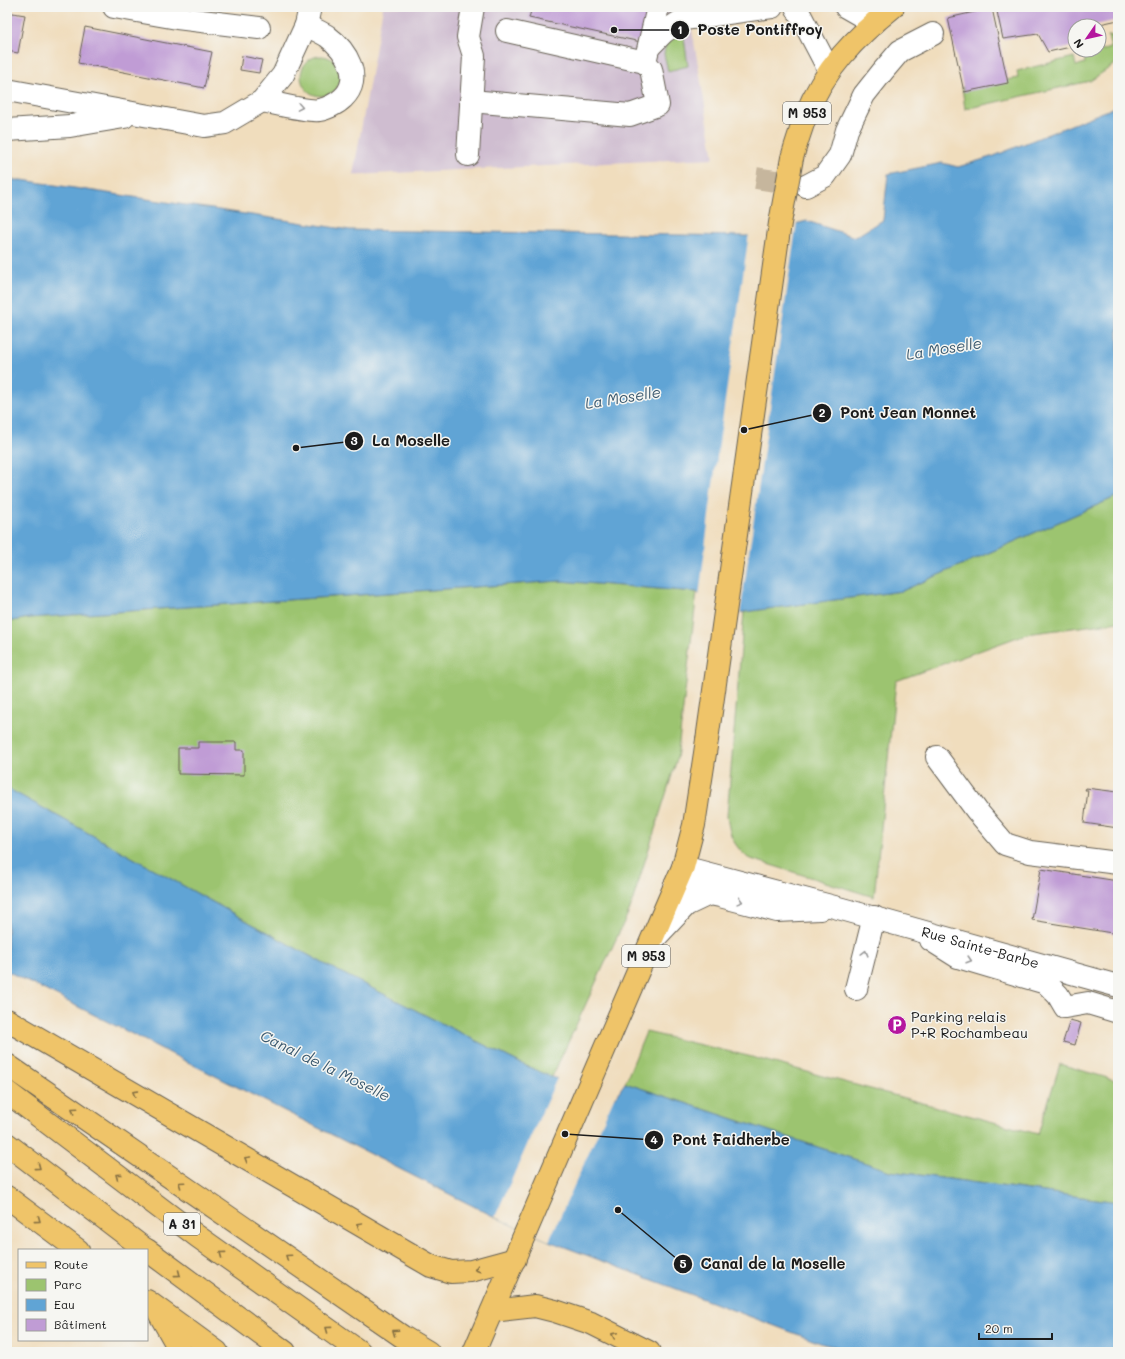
<svg xmlns="http://www.w3.org/2000/svg" width="1125" height="1359" font-family="Mali,sans-serif">
	<rect width="100%" height="100%" fill="#f6f6f2"/>
	<filter id="ink" filterUnits="userSpaceOnUse"><feTurbulence type="fractalNoise" baseFrequency=".025" numOctaves="2"/><feDisplacementMap in="SourceGraphic" scale="8" xChannelSelector="R" yChannelSelector="G"/><feConvolveMatrix kernelMatrix="1 2 1 2 8 2 1 2 1" color-interpolation-filters="sRGB"/></filter>
	<filter id="wash" filterUnits="userSpaceOnUse"><feTurbulence type="fractalNoise" baseFrequency=".012" numOctaves="4" result="noise"/><feDisplacementMap in="SourceGraphic" scale="16" xChannelSelector="R" yChannelSelector="G"/><feGaussianBlur stdDeviation="0.9" result="paint"/><feColorMatrix in="noise" values="0 0 0 0 0 0 0 0 0 0 0 0 0 0 0 0 0 1.4 0 .05"/><feComposite in="paint" operator="in"/></filter>
	<g filter="url(#wash)">
		<rect width="100%" height="100%" fill="#f0ddbd"/>
		<path fill="#cfbdd0" d="M383,7H688L714,158L353,175Z"/>
		<g fill="#9cc46f" stroke="#5c7046">
			<path d="M683,31L688,66L668,71L664,54L666,43Z"/>
			<path d="M1118,35V62L1090,81L965,109L962,87L1018,78L1017,71L1074,57L1076,66L1085,63L1084,55L1111,48L1108,36Z"/>
			<circle cx="321" cy="76" r="20"/>
			<path d="M1118,496V622L1026,634L896,681L874,897L748,858C733,844 730,837 727,816L744,612L902,591Z"/>
			<path d="M560,581L697,592L677,759L630,909L552,1077L524,1065L328,966L7,788V622L29,618Z"/>
			<path d="M646,1032L748,1056L1038,1134L1060,1064L1118,1081V1202L890,1171L625,1083Z"/>
		</g>
		<g fill="#60a4d5" stroke="#3e6078">
			<path d="M1118,106V496L902,591L737,613L713,609L697,592L560,581L29,618L7,622V180H22L350,230L747,236L807,221L855,237L883,220L888,174L942,163L958,167L994,156Z"/>
			<path d="M7,788L328,966L524,1065L552,1077L615,1097L625,1083L890,1171L1118,1202V1352H861L823,1344L549,1241L495,1217L7,971Z"/>
		</g>
		<g fill="#f0ddbd">
			<path d="M797,221L740,615L712,611L699,597L712,492L749,233Z"/>
			<path d="M558,1076L615,1094L617,1091L549,1241L495,1217Z"/>
		</g>
		<g id="blocks">
			<g fill="#c09cd5">
				<path d="M532,7H648L641,42L529,18Z"/>
				<path d="M996,7H1118V20L1091,26H1075V46L1048,52L1038,34L1003,39Z"/>
				<path d="M992,8L1008,83L964,92L948,18Z"/>
				<path d="M7,12L25,15L18,53L7,51Z"/>
				<path d="M85,27L212,52L204,88L78,63Z"/>
				<path d="M242,56L262,60L259,73L240,70Z"/>
				<path d="M198,742H236V750H244V775L178,774V748H198Z"/>
				<path d="M1086,788L1118,792V828L1084,823L1088,790H1085Z"/>
				<path d="M1041,869L1118,881V934L1032,920Z"/>
				<path d="M1070,1020L1081,1023L1075,1045L1063,1042Z"/>
			</g>
		</g>
	</g>
	<g filter="url(#ink)">
		<use href="#blocks" fill-opacity="0" stroke="#666054" stroke-width="1"/>
		<g fill="none" stroke-linecap="round" stroke-linejoin="round">
			<path stroke="#c6b69d" stroke-width="22" stroke-dasharray="22 11" stroke-linecap="butt" d="M756,178L806,186"/>
			<g stroke="#666054" stroke-width="24">
				<g id="minor">
					<path d="M114,7L177,18L259,28"/>
					<path d="M796,7L829,70"/>
					<path d="M846,7L874,23"/>
					<path d="M507,31L645,62L658,7"/>
					<path d="M649,47L664,32L684,19L772,7"/>
					<path d="M7,90L204,126L225,123L262,101L283,75L306,25L310,7"/>
					<path d="M262,101C273,103 310,112 319,110C327,109 338,103 343,98C364,78 346,50 327,36C321,32 313,29 306,25"/>
					<path d="M471,101L630,115L658,105L651,69L645,62"/>
					<path d="M7,130L70,126L124,117"/>
					<path d="M468,155L474,56L468,37L473,7"/>
					<path d="M806,186L825,176L840,155L847,130L864,95L883,71L900,51L933,34"/>
					<path d="M937,757L977,811L1005,844L1030,852L1118,863"/>
					<path id="s1" d="M683,867L842,909L1118,986"/>
					<path d="M674,887L720,896L777,911L820,909"/>
					<path d="M653,940L686,905L707,895"/>
					<path d="M931,940L958,957L1046,983L1058,995L1065,1007L1088,1003L1118,1012"/>
					<path d="M856,989L874,917"/>
				</g>
			</g>
			<g stroke="#666054" stroke-width="24">
				<g id="major">
					<path d="M792,158C796,144 801,129 806,115C823,70 857,36 893,7"/>
					<path d="M474,1352L683,867L694,825L707,740"/>
				</g>
			</g>
			<g stroke="#666054" stroke-width="24">
				<g id="highway">
					<path d="M7,1020L431,1266L451,1272L471,1271L515,1259"/>
					<path d="M7,1065L403,1337L428,1352"/>
					<path d="M7,1092L197,1236L360,1352"/>
					<path d="M7,1144L146,1250"/>
					<path d="M7,1197L78,1250"/>
					<path d="M147,1250L285,1352"/>
					<path d="M147,1301L217,1352"/>
					<path d="M492,1311L535,1306L555,1311L591,1323L649,1352"/>
					<path d="M159,1313L181,1352"/>
				</g>
			</g>
			<use href="#minor" stroke="#fff" stroke-width="22"/>
			<use href="#major" stroke="#efc469" stroke-width="22"/>
			<use href="#highway" stroke="#efc469" stroke-width="22"/>
			<g stroke="#666054" stroke-width="24" stroke-linecap="butt">
				<path id="major-bridge" d="M707,740L780,223L792,158"/>
			</g>
			<use href="#major-bridge" stroke="#efc469" stroke-width="22"/>
		</g>
		<defs><path id="oneway-chevron" d="M-2-3.5L2.5 0L-2 3.5" fill="none" stroke-width="1.6" stroke-linecap="round" stroke-linejoin="round"/></defs>
		<g stroke="#999">
			<use href="#oneway-chevron" transform="translate(300 107) rotate(10)"/>
			<use href="#oneway-chevron" transform="translate(740 901) rotate(15)"/>
			<use href="#oneway-chevron" transform="translate(865 953) rotate(-75)"/>
			<use href="#oneway-chevron" transform="translate(969 960) rotate(17)"/>
		</g>
		<g stroke="#867042">
			<use href="#oneway-chevron" transform="translate(135 1093) rotate(-150)"/>
			<use href="#oneway-chevron" transform="translate(74 1110) rotate(-145)"/>
			<use href="#oneway-chevron" transform="translate(247 1159) rotate(-150)"/>
			<use href="#oneway-chevron" transform="translate(38 1167) rotate(37)"/>
			<use href="#oneway-chevron" transform="translate(118 1176) rotate(-143)"/>
			<use href="#oneway-chevron" transform="translate(181 1184) rotate(-145)"/>
			<use href="#oneway-chevron" transform="translate(38 1220) rotate(37)"/>
			<use href="#oneway-chevron" transform="translate(359 1225) rotate(-150)"/>
			<use href="#oneway-chevron" transform="translate(222 1254) rotate(-144)"/>
			<use href="#oneway-chevron" transform="translate(288 1257) rotate(-145)"/>
			<use href="#oneway-chevron" transform="translate(477 1269) rotate(162)"/>
			<use href="#oneway-chevron" transform="translate(178 1274) rotate(37)"/>
			<use href="#oneway-chevron" transform="translate(328 1329) rotate(-144)"/>
			<use href="#oneway-chevron" transform="translate(395 1332) rotate(-145)"/>
			<use href="#oneway-chevron" transform="translate(614 1335) rotate(-154)"/>
		</g>
	</g>
	<defs>
		<g id="parking-disc" transform="scale(1)"><circle r="9.5" fill="#b5179e" stroke="#f6f6f2"/><path d="M-3.5-5.5H1a3.5 3.5 0 0 1 0 7H-1V5.5H-3.5ZM-1-3.4V-.6H.8a1.4 1.4 0 0 0 0-2.8Z" fill="#fff"/></g>
	</defs>
	<g fill-rule="evenodd">
		<use href="#parking-disc" x="897" y="1025"/>
	</g>
	<g text-anchor="middle" stroke-width="3" stroke-linejoin="round" paint-order="stroke">
		<g fill="#f6f6f2" stroke="#5d5d5c" stroke-width="1">
			<rect x="783" y="102" width="48" height="22" rx="3"/>
			<rect x="622" y="945" width="48" height="22" rx="3"/>
			<rect x="164" y="1213" width="36" height="22" rx="3"/>
		</g>
		<g font-size="13" font-weight="bold" fill="#1c1c1c">
			<text x="807" y="118">M 953</text>
			<text x="646" y="961">M 953</text>
			<text x="182" y="1229">A 31</text>
		</g>
		<g font-size="14" fill="#1c1c1c" stroke="#f6f6f2">
			<text dy="5" stroke="none"><textPath href="#s1" startOffset="308">Rue Sainte-Barbe</textPath></text>
		</g>
		<g font-size="14" fill="#1c1c1c" stroke="#f6f6f2" text-anchor="start">
			<text x="911" y="1022">Parking relais<tspan x="911" dy="16">P+R Rochambeau</tspan></text>
		</g>
		<g font-size="15" font-style="italic" fill="#3b596f" stroke="#f6f6f2">
			<text transform="translate(944 349) rotate(-9)" y="5">La Moselle</text>
			<text transform="translate(623 398) rotate(-9)" y="5">La Moselle</text>
			<text transform="translate(325 1066) rotate(26)" y="5">Canal de la Moselle</text>
		</g>
	</g>
	<path fill="none" stroke="#1c1c1c" stroke-width="1.5" d="M614 30L680 30M744 430L822 413M296 448L354 441M565 1134L654 1140M618 1210L683 1264"/>
	<g fill="#1c1c1c" stroke="#f6f6f2" stroke-width="1.5">
		<circle cx="614" cy="30" r="4"/>
		<circle cx="744" cy="430" r="4"/>
		<circle cx="296" cy="448" r="4"/>
		<circle cx="565" cy="1134" r="4"/>
		<circle cx="618" cy="1210" r="4"/>
		<circle cx="680" cy="30" r="10"/>
		<circle cx="822" cy="413" r="10"/>
		<circle cx="354" cy="441" r="10"/>
		<circle cx="654" cy="1140" r="10"/>
		<circle cx="683" cy="1264" r="10"/>
	</g>
	<g font-size="12" text-anchor="middle" font-weight="bold" fill="#fff">
		<text x="680" y="34">1</text>
		<text x="822" y="417">2</text>
		<text x="354" y="445">3</text>
		<text x="654" y="1144">4</text>
		<text x="683" y="1268">5</text>
	</g>
	<g font-size="15" text-anchor="middle" font-weight="bold" fill="#1c1c1c" stroke="#f6f6f2" stroke-width="3" stroke-linejoin="round" paint-order="stroke">
		<text x="760" y="35">Poste Pontiffroy</text>
		<text x="908" y="418">Pont Jean Monnet</text>
		<text x="411" y="446">La Moselle</text>
		<text x="731" y="1145">Pont Faidherbe</text>
		<text x="773" y="1269">Canal de la Moselle</text>
	</g>
	<rect width="1125" height="1359" fill="none" stroke="#f6f6f2" stroke-width="24"/>
	<rect x="18" y="1249" width="130" height="92" fill="#f6f6f2" stroke="#9f9f9c"/>
	<rect x="26" y="1262" width="20" height="6" fill="#efc469" stroke="#9f9f9c"/>
	<text x="54" y="1269" font-size="12" fill="#1c1c1c">Route</text>
	<rect x="26" y="1279" width="20" height="12" fill="#9cc46f" stroke="#9f9f9c"/>
	<text x="54" y="1289" font-size="12" fill="#1c1c1c">Parc</text>
	<rect x="26" y="1299" width="20" height="12" fill="#60a4d5" stroke="#9f9f9c"/>
	<text x="54" y="1309" font-size="12" fill="#1c1c1c">Eau</text>
	<rect x="26" y="1319" width="20" height="12" fill="#c09cd5" stroke="#9f9f9c"/>
	<text x="54" y="1329" font-size="12" fill="#1c1c1c">Bâtiment</text>
	<g transform="translate(1087 38) rotate(236)"><circle r="19" fill="#f6f6f2" stroke="#9f9f9c"/>
	<path d="M0-3L7 15L0 10L-7 15Z" fill="#b5179e"/>
	<text y="-6" font-size="11" font-weight="bold" text-anchor="middle" fill="#1c1c1c">N</text>
	</g>
	<path d="M979 1333v6h73v-6" fill="none" stroke="#1c1c1c" stroke-width="2"/>
	<text x="985" y="1333" font-size="12" fill="#1c1c1c" stroke="#f6f6f2" stroke-width="3" paint-order="stroke">20 m</text>
</svg>
